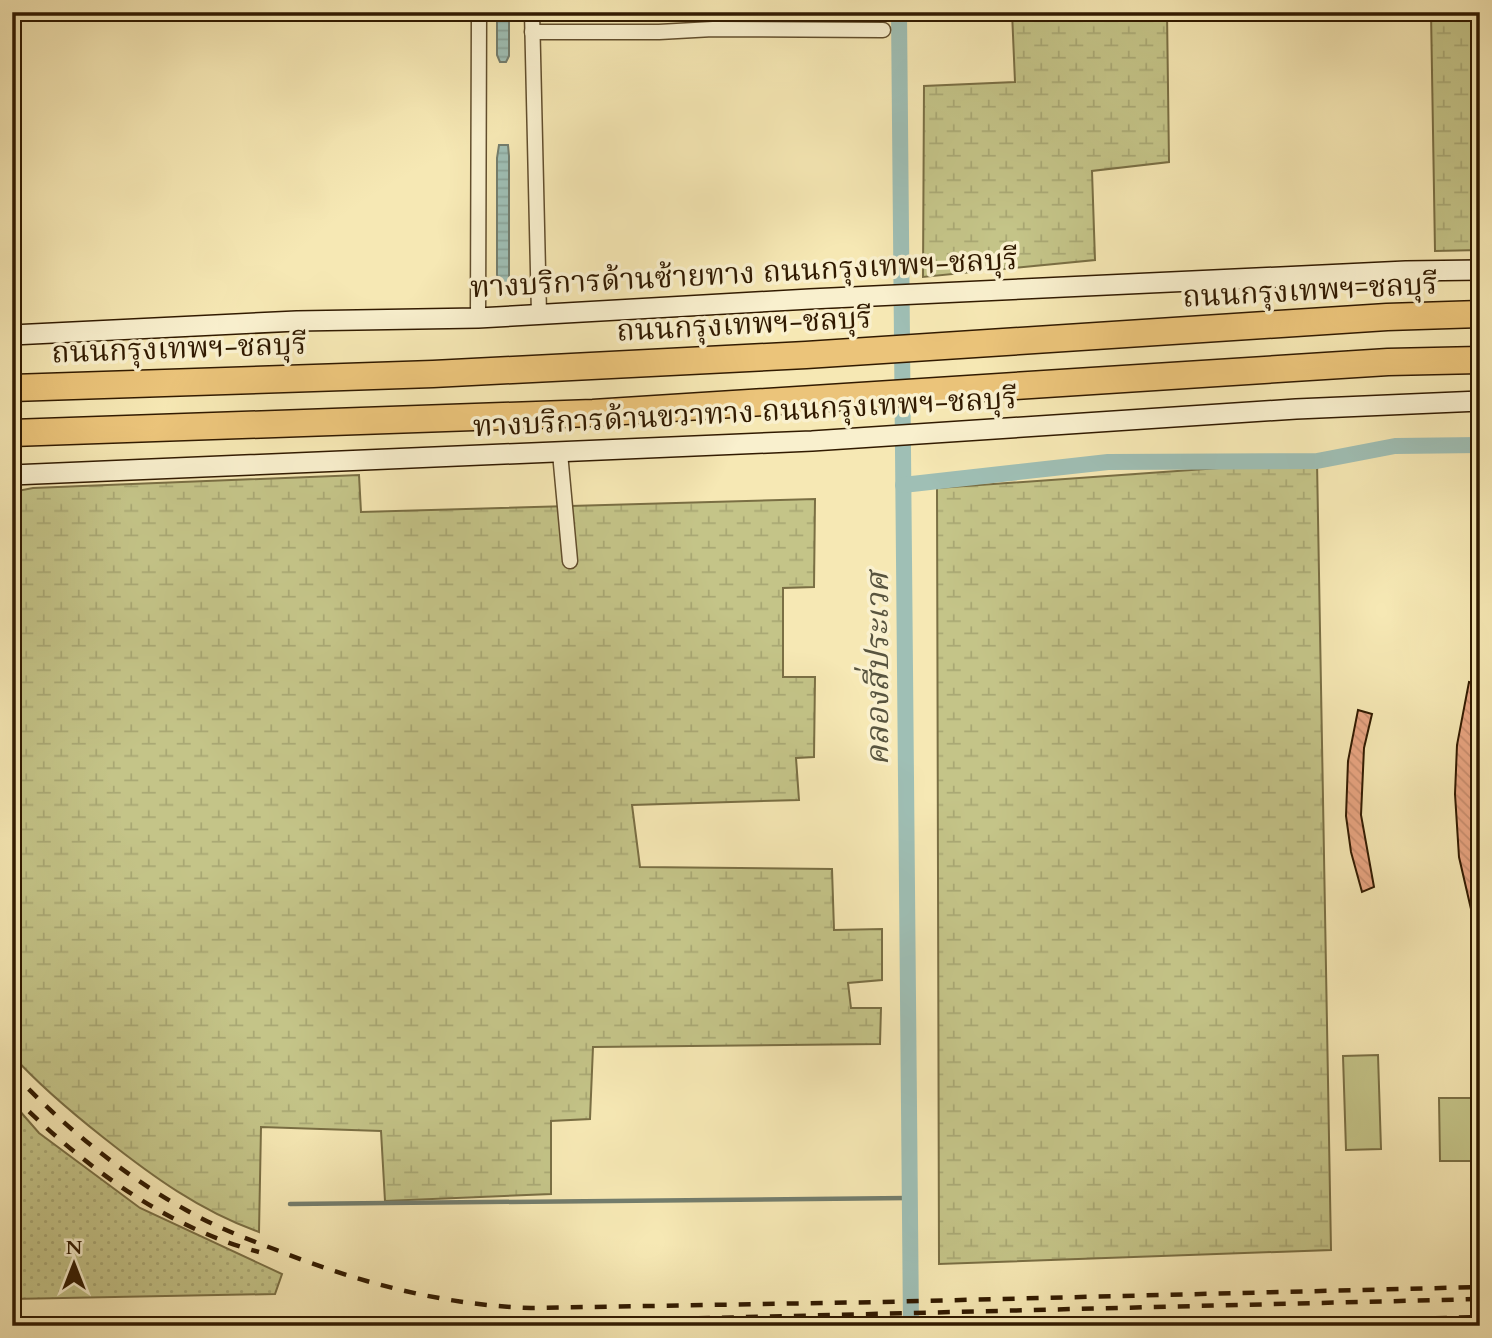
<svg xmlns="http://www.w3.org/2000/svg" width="1492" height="1338" font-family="Cardo,'Noto Serif Thai',serif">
	<defs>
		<pattern id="green-dots" width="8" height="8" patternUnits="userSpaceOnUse" patternTransform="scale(1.75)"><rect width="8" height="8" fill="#c4c488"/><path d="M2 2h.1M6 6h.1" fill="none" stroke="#a9a874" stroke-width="1.8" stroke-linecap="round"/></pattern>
		<pattern id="wetland-marsh" width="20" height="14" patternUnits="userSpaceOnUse" patternTransform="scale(1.75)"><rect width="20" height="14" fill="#c4c488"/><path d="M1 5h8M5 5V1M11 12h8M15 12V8" fill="none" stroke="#a9a874"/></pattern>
		<pattern id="water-rules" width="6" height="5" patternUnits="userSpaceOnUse" patternTransform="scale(1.75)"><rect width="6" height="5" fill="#9fbfb5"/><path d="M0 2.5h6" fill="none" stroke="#89a49a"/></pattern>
		<pattern id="building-back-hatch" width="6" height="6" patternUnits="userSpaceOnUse" patternTransform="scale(1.75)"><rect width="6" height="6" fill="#e9a582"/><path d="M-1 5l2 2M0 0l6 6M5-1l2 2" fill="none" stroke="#c88d6e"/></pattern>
	</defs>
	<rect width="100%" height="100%" fill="#f6e8b4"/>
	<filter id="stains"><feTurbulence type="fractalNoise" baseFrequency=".00286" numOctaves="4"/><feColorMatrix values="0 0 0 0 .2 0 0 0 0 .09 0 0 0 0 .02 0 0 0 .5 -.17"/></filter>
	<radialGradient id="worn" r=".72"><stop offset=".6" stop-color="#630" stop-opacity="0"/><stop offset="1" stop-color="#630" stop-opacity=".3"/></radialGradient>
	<path fill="url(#green-dots)" stroke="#7a6f44" stroke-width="2" d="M12,1102L39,1133L140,1208L282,1274L275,1294L12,1299Z"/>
	<g fill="url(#wetland-marsh)" stroke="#7a6f44" stroke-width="2">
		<path d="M1012,12H1167L1169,162L1092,171L1095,260L923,277L924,86L1015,82Z"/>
		<path d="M1431,12H1480V250L1435,251Z"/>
		<path d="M1317,461L1331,1250L939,1264L937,488Z"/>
		<path d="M359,475L361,512L815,499L814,587L783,588V677H815L814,757L796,758L799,800L632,805L640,867L832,869L834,930L882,929V980L848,983L851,1008H881L880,1044L593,1047L590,1119L551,1121V1194L385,1201L381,1131L261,1127L259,1232C200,1211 152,1176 104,1138C71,1112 40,1086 12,1055V492L33,488Z"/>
	</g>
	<g fill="#c4c488" stroke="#7a6f44" stroke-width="2">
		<path d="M1378,1055L1381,1149L1346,1150L1343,1056Z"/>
		<path d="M1439,1098H1472L1473,1161H1440Z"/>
	</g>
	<g fill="url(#water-rules)" stroke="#737d6d" stroke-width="2">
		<path d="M497,12H509V56L506,62H500L497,55Z"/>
		<path d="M499,145H508L509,156V288L504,295L498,294L497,285V158Z"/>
	</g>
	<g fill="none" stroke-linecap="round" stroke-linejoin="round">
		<path stroke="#737d6d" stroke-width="4.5" d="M290,1204L908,1198"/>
		<g stroke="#9fbfb5" stroke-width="16">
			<path d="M899,12L911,1326"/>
			<path d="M903,485L1108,462L1317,461L1395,446L1480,445"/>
		</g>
	</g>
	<g fill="url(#building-back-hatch)" stroke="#311a00" stroke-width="2">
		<path d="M1469,682L1480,685V921L1474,922L1459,857L1455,794L1457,745Z"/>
		<path d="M1358,710L1372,714L1364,748L1361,815L1374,887L1362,892L1351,852L1346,816L1348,761Z"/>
	</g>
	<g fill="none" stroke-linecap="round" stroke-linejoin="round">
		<g stroke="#624e2d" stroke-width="17">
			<g id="street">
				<path d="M532,12L539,314"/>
				<path d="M532,32H659L713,29L883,30"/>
				<path d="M478,318L479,12"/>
				<path d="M560,453L570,561"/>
			</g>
		</g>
		<g stroke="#311a00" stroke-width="22">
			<g id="secondary">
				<path d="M12,335L297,321L478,318L810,299L1406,271L1480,270"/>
				<path d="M12,475L812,441L1296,409L1480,401"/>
			</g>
		</g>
		<g stroke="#311a00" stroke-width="29">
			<g id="highway">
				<path d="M12,388L433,374L806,355L1387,317L1480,314"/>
				<path d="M12,433L593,413L1388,362L1480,360"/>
			</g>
		</g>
		<use href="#street" stroke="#f9f0ce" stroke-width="14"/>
		<use href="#secondary" stroke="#f9f0ce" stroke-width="19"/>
		<use href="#highway" stroke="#ebc47a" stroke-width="26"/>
		<g stroke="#311a00" stroke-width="4.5" stroke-dasharray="12 12" stroke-linecap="butt">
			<path d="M12,1072C62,1125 123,1175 186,1210C214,1226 244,1238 274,1249C357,1282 441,1305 531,1308L881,1302L1480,1287"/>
			<path d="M12,1095C81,1164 164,1227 259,1252"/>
			<path d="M386,1326L1480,1299"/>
			<path d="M1147,1326L1480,1317"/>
		</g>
	</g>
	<g text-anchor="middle" stroke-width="7" stroke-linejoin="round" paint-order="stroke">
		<g font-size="30" fill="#311a00" stroke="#f9f0ce">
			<text transform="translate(744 273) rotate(-3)" y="10">ทางบริการด้านซ้ายทาง ถนนกรุงเทพฯ-ชลบุรี</text>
			<text transform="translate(1310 290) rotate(-3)" y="10">ถนนกรุงเทพฯ-ชลบุรี</text>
			<text transform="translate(744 324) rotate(-3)" y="10">ถนนกรุงเทพฯ-ชลบุรี</text>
			<text transform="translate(179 348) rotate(-2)" y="10">ถนนกรุงเทพฯ-ชลบุรี</text>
			<text transform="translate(745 412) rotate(-3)" y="10">ทางบริการด้านขวาทาง ถนนกรุงเทพฯ-ชลบุรี</text>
		</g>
		<g font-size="32" font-style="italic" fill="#58543f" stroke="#f9f0ce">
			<text transform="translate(877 669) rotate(-90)" y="11">คลองสี่ประเวศ</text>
		</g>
	</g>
	<rect width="1492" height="1338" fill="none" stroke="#f6e8b4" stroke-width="42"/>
	<rect x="14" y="14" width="1464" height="1310" fill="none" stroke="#311a00" stroke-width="3.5"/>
	<rect x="21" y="21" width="1450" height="1296" fill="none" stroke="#311a00" stroke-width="2"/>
	<g transform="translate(74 1264)" stroke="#f9f0ce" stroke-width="5" paint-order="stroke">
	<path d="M0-5L12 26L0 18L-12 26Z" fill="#311a00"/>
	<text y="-10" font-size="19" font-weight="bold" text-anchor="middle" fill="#311a00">N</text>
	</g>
	<rect width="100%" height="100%" filter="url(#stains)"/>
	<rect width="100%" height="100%" fill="url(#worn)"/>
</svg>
